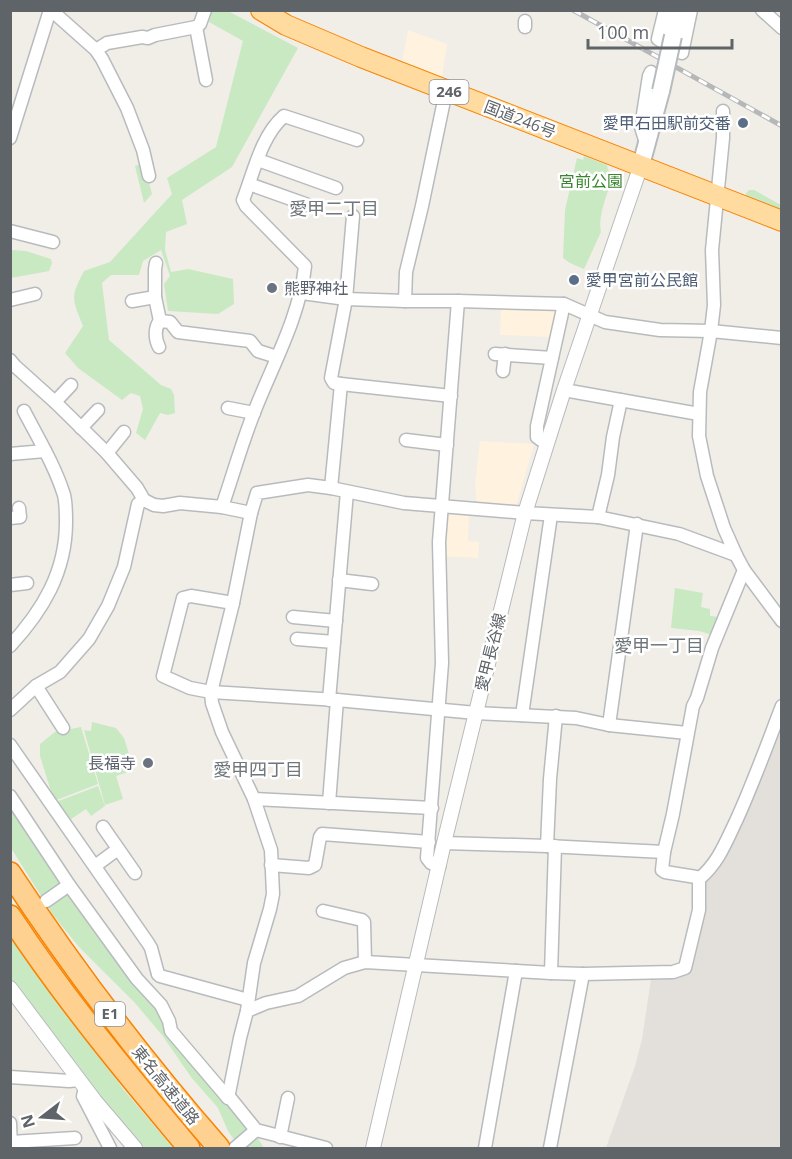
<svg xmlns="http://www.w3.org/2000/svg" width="792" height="1159" font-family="'Open Sans','Noto Sans JP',sans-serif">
	<rect width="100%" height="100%" fill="#f1eee7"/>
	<g fill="#fff2df">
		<path d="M408,30L447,44L442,77L402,62Z"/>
		<path d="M501,308L556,309L559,312L554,337L500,335Z"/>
		<path d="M480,441L534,444L515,510L477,508L475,483Z"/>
		<path d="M448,512L469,514L468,541L479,542L478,558L443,556L444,518Z"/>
	</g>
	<path fill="#e3e0dc" d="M781,716V1148H606L635,1066L642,1039L651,979L652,975L686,969L701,884Z"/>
	<g fill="#c9e9c3">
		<path d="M212,11H228L298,48L232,167L182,200L187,224L166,232L165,250L171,272L188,269L233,279L234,304L218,314L168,311L164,284L170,276L161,250L143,261L139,275H111L102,283L109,340L161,385L171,389L174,395L175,413L168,415L160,413L145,440L136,433L143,409L140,396L131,393L122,400L78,368L65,353L83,326C72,298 70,298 84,271L110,262L172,194L167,178L216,147L243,41L209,22Z"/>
		<path d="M584,156L607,165L608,170L613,174C609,191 597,216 601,232L584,269L570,263L563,258L565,210L577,158L583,160Z"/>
		<path d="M144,163L152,194L144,203L135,166Z"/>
		<path d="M749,190H754L781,205V212L746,198V193Z"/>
		<path d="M11,250L26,251L51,259L52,263L49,271L11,278Z"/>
		<path d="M675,588L703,593L701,607L710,609V616L720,617L712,635L699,631L671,628Z"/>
		<path d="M92,722L116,728L124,738L134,770L116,776L123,799L105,805L84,730L91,731Z"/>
		<path d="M81,727L98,784L54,801L40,756V744L55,732Z"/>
		<path d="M98,786L105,806L91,816L86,809L68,821L56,802Z"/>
		<path d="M10,802L52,864L61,891L71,897L159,1005L253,1130L264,1148H240L228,1131L218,1108L191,1077L162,1035L135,1003L79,947L53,915L11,848Z"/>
		<path d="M10,931L124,1090L173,1148H142L84,1077L11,981Z"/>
	</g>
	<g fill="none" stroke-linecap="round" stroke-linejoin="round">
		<g stroke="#b8bbbe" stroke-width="15">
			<g id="minor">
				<path d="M51,10L96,50L102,59L127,108L143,150L149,176"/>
				<path d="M665,10L658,39L682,53L691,10"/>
				<path d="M762,10L782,28"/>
				<path d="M196,27L206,80"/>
				<path d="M525,27V21"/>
				<path d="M96,50L107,43L142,37L148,38L155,35L196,27L200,24L205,10"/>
				<path d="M723,111V138L712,250L714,305L711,331L700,392L699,436L707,476L724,528L736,555L744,570L782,621"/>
				<path d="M10,138L50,10"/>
				<path d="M646,143L641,127L649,76L651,72"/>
				<path d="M258,160L336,188"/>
				<path d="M249,184L308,205"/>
				<path d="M10,231L53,242"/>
				<path d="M302,293L346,299L353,216"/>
				<path d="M155,297V269L156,263"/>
				<path d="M10,300L35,294"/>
				<path d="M132,301L155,297L160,321"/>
				<path d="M405,301L346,299L331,378L334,383L341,384L451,396"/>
				<path d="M458,301L564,304L605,322L660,330L711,331L782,338"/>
				<path d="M159,347C155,339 154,328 160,321L170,322L178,332L250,341L258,351L277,357"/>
				<path d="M495,354L552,358"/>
				<path d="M10,360L15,366L55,402L107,453L137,488L144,500L154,505L163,506L180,503L222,507L251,513"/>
				<path d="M503,371L505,354"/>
				<path d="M564,390L699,414"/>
				<path d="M55,402L71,385"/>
				<path d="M228,408L254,413"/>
				<path d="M81,428L98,410"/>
				<path d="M406,440L447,445"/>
				<path d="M547,442L541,440L537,437V426L564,304"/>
				<path d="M107,453L124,432"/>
				<path d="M10,454L45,451"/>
				<path d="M331,488L341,384"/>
				<path d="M222,507C233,475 242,442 255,410C273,364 300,316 305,266L246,206L243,200C254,172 261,136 284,116L357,140"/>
				<path d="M598,517L608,475L613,437L621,400"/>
				<path d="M10,518L20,517L19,508"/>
				<path d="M339,580L372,584"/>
				<path d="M10,585L27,583"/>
				<path d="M233,603L191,596L183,598L163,676L190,688L211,692L337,700L476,713L576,718L609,725L687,733"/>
				<path d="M293,617L336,621"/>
				<path d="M297,639L334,642"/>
				<path d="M10,646C43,610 66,572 66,522C66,514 66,503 64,495C55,466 38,438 24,411"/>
				<path d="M36,686L63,728"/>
				<path d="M329,700L347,492"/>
				<path d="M10,710L36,686L60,672L89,639L108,606L124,567L138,504L144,500"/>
				<path d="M522,715L551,515"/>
				<path d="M609,725L637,524"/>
				<path d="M10,745L148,943L151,948L158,974"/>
				<path d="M10,796L69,885L137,979L161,1005L169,1021L171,1031L228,1098L231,1099L256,1130L326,1148"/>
				<path d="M254,799L432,808"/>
				<path d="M329,803L337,700"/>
				<path d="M103,827L135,873"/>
				<path d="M444,843L547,846L664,852"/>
				<path d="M547,846L550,779L556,716"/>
				<path d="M271,865L309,868L315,865L320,837L322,834L429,842"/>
				<path d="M95,866L118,849"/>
				<path d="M439,867L431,863L427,858L442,663L439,542L458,301H405L406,272L422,206L446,91"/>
				<path d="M699,879L696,877L665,872L662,870L664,852L673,814L693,706L697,698L712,648L744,570"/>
				<path d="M46,901L69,885"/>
				<path d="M323,911L362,920L364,922L365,962"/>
				<path d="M551,973L555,846"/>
				<path d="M158,974L160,976L248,1000"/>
				<path d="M247,1011L266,1003L298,996L344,968L365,962L551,973L583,974L673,972L685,968L699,910V879C718,863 725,844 736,821C753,784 767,745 782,706"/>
				<path d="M10,1077L69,1081L79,1080"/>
				<path d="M85,1088L83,1096L110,1148"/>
				<path d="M228,1098L240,1038L247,1011L254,963L270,909L273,894L271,850L254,799L222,732L212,703L211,692L233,603L251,513L257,493L308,485L331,488L404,503L525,513L598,517L679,534L736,555"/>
				<path d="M10,1123L11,1147"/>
				<path d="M280,1137L288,1098"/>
				<path d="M11,1142L75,1138"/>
				<path d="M235,1148L256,1130"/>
				<path d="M485,1148L516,971"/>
				<path d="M550,1148L583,974"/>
			</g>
		</g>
		<g stroke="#b8bbbe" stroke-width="16">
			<g id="tertiary">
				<path d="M10,988L95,1101L135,1148"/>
				<path d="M373,1148L444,843L525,513L564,390L641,165"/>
			</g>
		</g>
		<g stroke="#b6bbbf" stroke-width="20">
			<g id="secondary">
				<path d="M673,36L678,10"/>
				<path d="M641,165L661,91"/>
			</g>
		</g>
		<g stroke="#f98300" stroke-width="22">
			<path id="trunk" d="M261,10L286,25L361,57L782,221"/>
		</g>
		<g stroke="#f98300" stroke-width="24">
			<g id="motorway">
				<path d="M10,873C73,969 144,1062 219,1148"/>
				<path d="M10,916C64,998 127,1074 189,1148"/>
			</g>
		</g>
		<use href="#minor" stroke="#fff" stroke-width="12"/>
		<use href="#tertiary" stroke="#fff" stroke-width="14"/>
		<use href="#secondary" stroke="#fff" stroke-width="16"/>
		<use href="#trunk" stroke="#ffdba0" stroke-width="20"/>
		<use href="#motorway" stroke="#ffd191" stroke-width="21"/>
		<g stroke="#b6b7b8" stroke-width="5">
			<path id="rail" d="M573,10L782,126"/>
		</g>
		<use href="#rail" stroke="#fff" stroke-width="3" stroke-dasharray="9" stroke-linecap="butt"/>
		<g stroke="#b6bbbf" stroke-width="20" stroke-linecap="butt">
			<path id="secondary-bridge" d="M661,91L673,36"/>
		</g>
		<use href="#secondary-bridge" stroke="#fff" stroke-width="16"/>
	</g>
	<g fill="#5c6f8a" stroke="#fff" stroke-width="2">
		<circle cx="743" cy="123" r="6"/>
		<circle cx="574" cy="280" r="6"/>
	</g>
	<g fill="#6b7280" stroke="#fff" stroke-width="2">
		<circle cx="272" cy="288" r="6"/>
		<circle cx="148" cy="763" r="6"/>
	</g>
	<g text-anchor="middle" stroke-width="5" stroke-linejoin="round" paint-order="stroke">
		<g fill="#fff" stroke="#8f9295" stroke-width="1.5">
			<rect x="429.5" y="80" width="39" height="24" rx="4.5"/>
			<rect x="95" y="1002" width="30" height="24" rx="4.5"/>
		</g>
		<g font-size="15" font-weight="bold" fill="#5f6468">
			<text x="449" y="97">246</text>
			<text x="110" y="1019">E1</text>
		</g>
		<g font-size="16" fill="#5f6468" stroke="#fff">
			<text transform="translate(520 119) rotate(21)" y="6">国道246号</text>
			<text transform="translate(490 652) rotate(-76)" y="6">愛甲長谷線</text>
			<text transform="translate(166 1085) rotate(51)" y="6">東名高速道路</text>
		</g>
		<g font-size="16" fill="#4e5e75" stroke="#fff" text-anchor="end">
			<text x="731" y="129">愛甲石田駅前交番</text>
			<text x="586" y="286" text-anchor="start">愛甲宮前公民館</text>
		</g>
		<g font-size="16" fill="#3a8530" stroke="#fff">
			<text x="591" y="187">宮前公園</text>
		</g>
		<g font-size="16" fill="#5b616d" stroke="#fff" text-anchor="start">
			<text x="284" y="294">熊野神社</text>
			<text x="136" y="769" text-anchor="end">長福寺</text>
		</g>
		<g font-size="18" fill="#6f777a" stroke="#fff">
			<text x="334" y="215">愛甲二丁目</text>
			<text x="659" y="652">愛甲一丁目</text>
			<text x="258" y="776">愛甲四丁目</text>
		</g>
	</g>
	<rect width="792" height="1159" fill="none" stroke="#5f6468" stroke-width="24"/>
	<g transform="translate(42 1117) rotate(253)" stroke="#ffffff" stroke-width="4.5" paint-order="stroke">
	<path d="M0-4.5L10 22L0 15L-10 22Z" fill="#5f6468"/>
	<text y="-9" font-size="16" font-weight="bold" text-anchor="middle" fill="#5f6468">N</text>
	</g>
	<path d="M588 39v9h144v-9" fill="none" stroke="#5f6468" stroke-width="3"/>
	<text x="597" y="39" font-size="18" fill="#5f6468" stroke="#ffffff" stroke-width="4.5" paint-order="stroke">100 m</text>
</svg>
